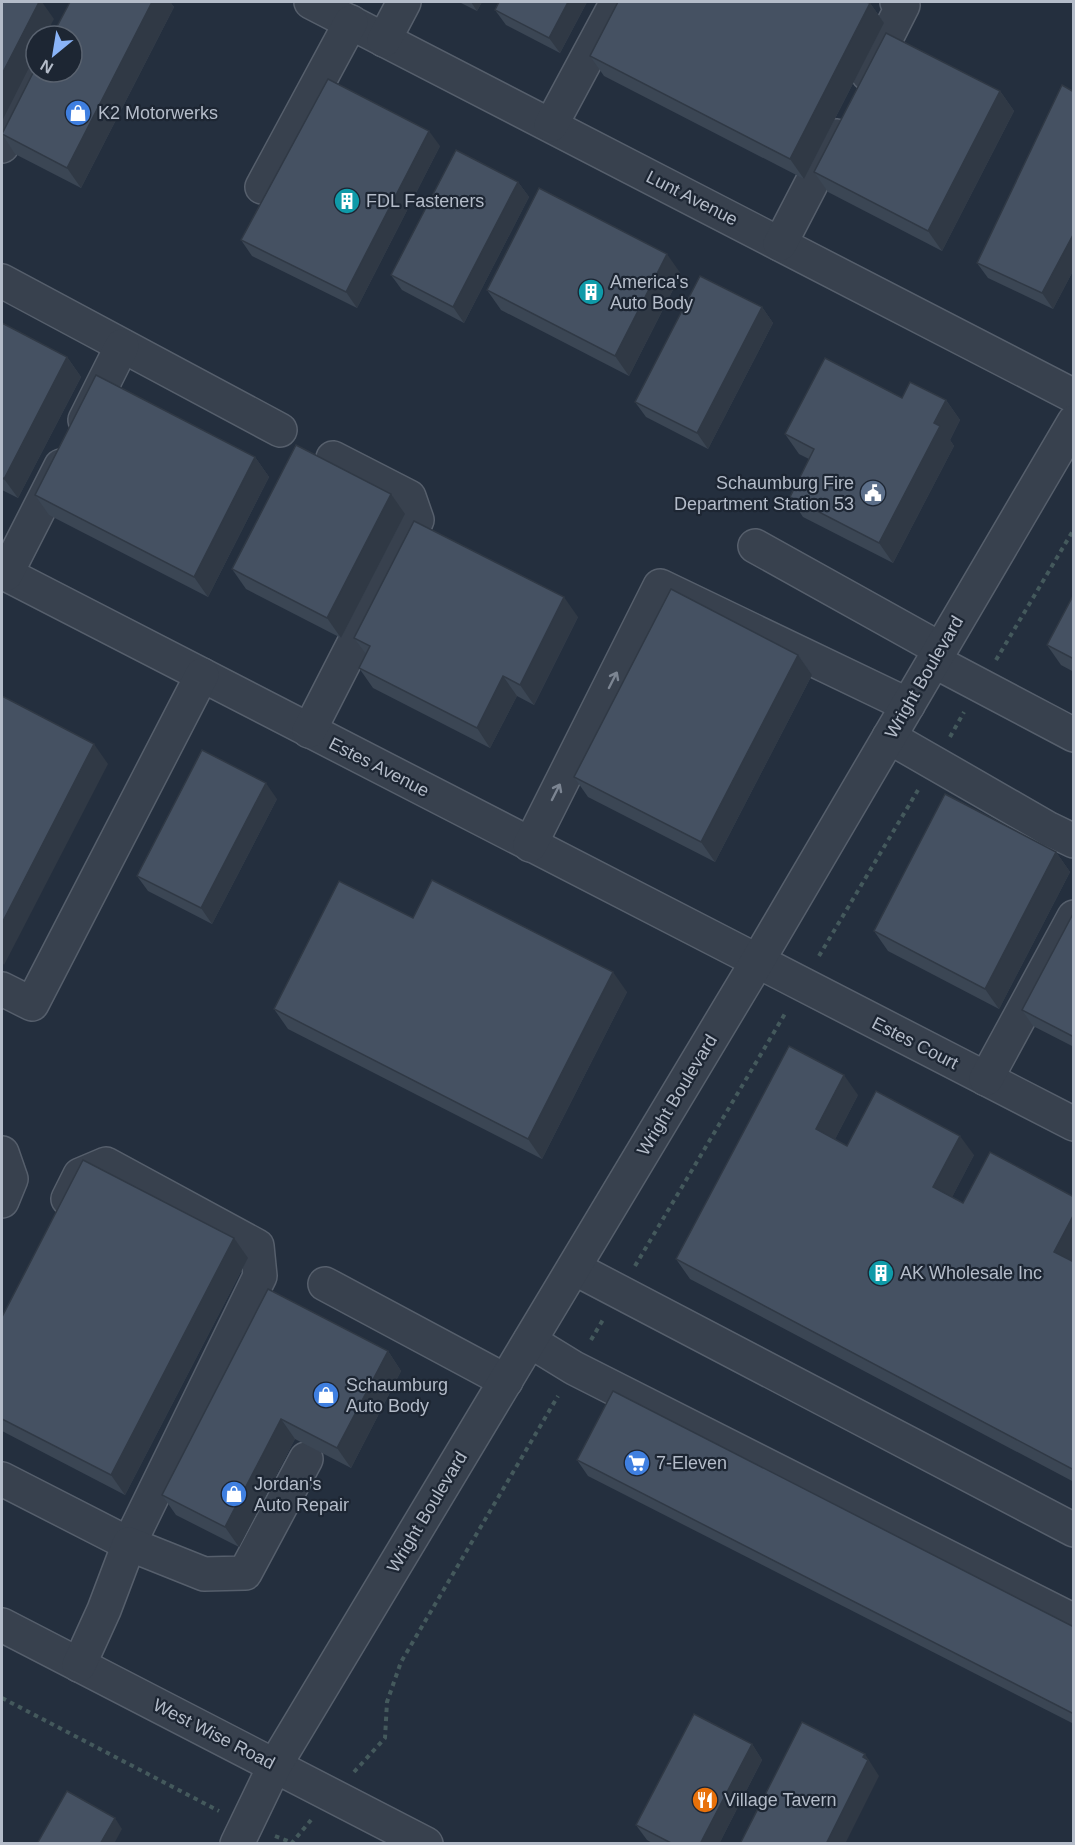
<svg xmlns="http://www.w3.org/2000/svg" width="1075" height="1845" font-family="Helvetica,sans-serif">
	<rect width="100%" height="100%" fill="#242f3e"/>
	<g fill="none" stroke-linecap="round" stroke-linejoin="round">
		<g stroke="#565f6c" stroke-width="36">
			<g id="minor">
				<path d="M311,2L1074,396"/>
				<path d="M384,40L404,2"/>
				<path d="M868,74L903,5L897,2"/>
				<path d="M551,125L617,2"/>
				<path d="M2,146L39,72"/>
				<path d="M262,187L351,22"/>
				<path d="M780,244L836,136"/>
				<path d="M2,281L280,430"/>
				<path d="M85,420L122,346"/>
				<path d="M755,546L940,649"/>
				<path d="M2,572L1074,1124"/>
				<path d="M6,574L61,466"/>
				<path d="M934,661L1074,735"/>
				<path d="M309,731L417,520L409,497L333,458"/>
				<path d="M889,737L1049,829L1074,841"/>
				<path d="M530,845L660,586L908,705"/>
				<path d="M2,989L32,1004L202,675"/>
				<path d="M986,1079L1074,917"/>
				<path d="M2,1153L11,1179L2,1201"/>
				<path d="M574,1268L1074,1530"/>
				<path d="M325,1284L506,1381"/>
				<path d="M530,1341L574,1368L1074,1621"/>
				<path d="M2,1479L129,1544L260,1276L257,1246L106,1164L80,1175L68,1199"/>
				<path d="M2,1625L426,1844"/>
				<path d="M79,1665L104,1610L129,1544L204,1574L245,1573L306,1459"/>
				<path d="M237,1844L275,1765L757,962L1074,422"/>
			</g>
		</g>
		<g stroke="#44595c" stroke-width="4" stroke-dasharray="4.5 4.5" stroke-linecap="butt">
			<path d="M996,660L1074,529"/>
			<path d="M950,737L964,712"/>
			<path d="M819,956L918,790"/>
			<path d="M635,1266L786,1012"/>
			<path d="M591,1340L604,1318"/>
			<path d="M2,1698L219,1811"/>
			<path d="M354,1772L385,1738L387,1702L401,1662L558,1396"/>
			<path d="M275,1836L293,1843"/>
			<path d="M291,1844L311,1820"/>
		</g>
		<use href="#minor" stroke="#38414e" stroke-width="33"/>
	</g>
	<g fill="#3b4654">
		<path d="M70,2H170L174,7L81,188L15,154L2,134Z"/>
		<path d="M459,2H482L477,11Z"/>
		<path d="M499,2H587L560,53L506,25L495,10Z"/>
		<path d="M870,3L884,23L804,179L604,76L590,56Z"/>
		<path d="M1000,91L1014,111L942,251L828,192L814,172Z"/>
		<path d="M1074,92V269L1053,309L988,278L977,263Z"/>
		<path d="M440,146L357,308L252,256L241,240Z"/>
		<path d="M518,182L529,197L464,323L402,290L391,275Z"/>
		<path d="M681,274L629,376L501,310L487,290Z"/>
		<path d="M762,307L773,323L708,449L646,417L635,402Z"/>
		<path d="M2,323L67,357L81,377L18,498L2,490Z"/>
		<path d="M902,398L946,400L960,420L950,440L954,446L893,563L803,517L790,497L809,459L799,454L785,434Z"/>
		<path d="M255,457L269,477L208,597L49,515L35,495Z"/>
		<path d="M405,514L341,638L246,589L232,569Z"/>
		<path d="M1074,594V672L1061,665L1047,645Z"/>
		<path d="M578,617L534,705L517,696L490,748L373,688L359,668L366,654L354,638Z"/>
		<path d="M798,655L812,675L715,862L588,797L574,777Z"/>
		<path d="M277,799L212,924L148,891L137,876Z"/>
		<path d="M1056,852L1070,872L999,1009L888,951L874,931Z"/>
		<path d="M1074,912V1047L1033,1026L1022,1010Z"/>
		<path d="M413,918L627,992L542,1159L288,1029L274,1009Z"/>
		<path d="M858,1095L835,1139L847,1146L974,1155L952,1197L963,1203L1074,1197V1482L690,1279L676,1259Z"/>
		<path d="M248,1258L125,1495L2,1431V1317Z"/>
		<path d="M388,1351L401,1371L351,1468L295,1439L239,1547L176,1515L162,1495Z"/>
		<path d="M577,1460L1074,1627V1724L588,1476Z"/>
		<path d="M752,1744L762,1760L719,1844H654L647,1840L636,1825Z"/>
	</g>
	<g fill="#303945">
		<path d="M39,2H42L54,19L45,36H36V54L2,121V74Z"/>
		<path d="M152,2H170L174,7L81,188L67,168Z"/>
		<path d="M471,2H482L477,11Z"/>
		<path d="M568,2H587L560,53L549,38Z"/>
		<path d="M870,3L884,23L804,179L790,159Z"/>
		<path d="M1000,91L1014,111L942,251L928,231Z"/>
		<path d="M429,131L440,146L357,308L346,292Z"/>
		<path d="M518,182L529,197L464,323L453,307Z"/>
		<path d="M1074,233V269L1053,309L1042,293Z"/>
		<path d="M667,254L681,274L629,376L615,356Z"/>
		<path d="M762,307L773,323L708,449L697,433Z"/>
		<path d="M67,357L81,377L18,498L4,479Z"/>
		<path d="M946,400L960,420L950,440L954,446L893,563L879,543L934,423Z"/>
		<path d="M255,457L269,477L208,597L194,577Z"/>
		<path d="M391,494L405,514L341,638L327,618Z"/>
		<path d="M564,597L578,617L534,705L520,685Z"/>
		<path d="M798,655L812,675L715,862L701,842Z"/>
		<path d="M503,676L517,696L490,748L477,728Z"/>
		<path d="M94,744L108,764L4,965L2,962V923Z"/>
		<path d="M266,783L277,799L212,924L201,908Z"/>
		<path d="M1056,852L1070,872L999,1009L985,989Z"/>
		<path d="M613,972L627,992L542,1159L528,1139Z"/>
		<path d="M844,1075L858,1095L830,1149L816,1129Z"/>
		<path d="M960,1136L974,1155L947,1207L933,1187Z"/>
		<path d="M1074,1214V1261L1068,1272L1054,1252Z"/>
		<path d="M234,1238L248,1258L125,1495L111,1475Z"/>
		<path d="M388,1351L401,1371L351,1468L337,1448Z"/>
		<path d="M281,1419L295,1439L239,1547L225,1527Z"/>
		<path d="M752,1744L762,1760L719,1844H700Z"/>
		<path d="M865,1754L879,1776L845,1844H826Z"/>
		<path d="M115,1818L122,1829L114,1844H100Z"/>
	</g>
	<g fill="#455162" stroke="#303945" stroke-width="1.5">
		<path d="M2,2H39L2,74Z"/>
		<path d="M70,2H152L67,168L2,134L36,67V72H72V36H52Z"/>
		<path d="M499,2H568L549,38L495,10Z"/>
		<path d="M618,2H866L870,3L790,159L590,56Z"/>
		<path d="M886,33L1000,91L928,231L814,172Z"/>
		<path d="M328,79L429,131L346,292L241,240Z"/>
		<path d="M1062,85L1074,92V233L1042,293L977,263Z"/>
		<path d="M456,150L518,182L453,307L391,275Z"/>
		<path d="M539,188L667,254L615,356L487,290Z"/>
		<path d="M700,276L762,307L697,433L635,402Z"/>
		<path d="M2,323L67,357L4,479L2,477Z"/>
		<path d="M825,358L902,398L910,382L946,400L934,423L940,426L879,543L790,497L814,449L785,434Z"/>
		<path d="M96,375L255,457L194,577L35,495Z"/>
		<path d="M296,445L391,494L327,618L232,569Z"/>
		<path d="M414,521L564,597L520,685L503,676L477,728L359,668L370,646L354,638Z"/>
		<path d="M671,589L798,655L701,842L574,777Z"/>
		<path d="M1074,594V659L1047,645Z"/>
		<path d="M2,696L94,744L2,923Z"/>
		<path d="M202,750L266,783L201,908L137,876Z"/>
		<path d="M945,794L1056,852L985,989L874,931Z"/>
		<path d="M432,880L613,972L528,1139L274,1009L339,881L413,918Z"/>
		<path d="M1074,912V1037L1022,1010Z"/>
		<path d="M789,1046L844,1075L816,1129L847,1146L876,1091L960,1136L933,1187L963,1203L990,1152L1074,1197V1214L1054,1252L1074,1262V1470L676,1259Z"/>
		<path d="M83,1160L234,1238L111,1475L2,1419V1317Z"/>
		<path d="M268,1289L388,1351L337,1448L281,1419L225,1527L162,1495Z"/>
		<path d="M613,1391L1074,1627V1714L577,1460Z"/>
		<path d="M694,1714L752,1744L700,1844H673L636,1825Z"/>
		<path d="M802,1722L865,1754L863,1757L868,1760L826,1844H740Z"/>
		<path d="M67,1791L115,1818L100,1844H37Z"/>
	</g>
	<defs><path id="oneway-shaft" d="M-6 0H5M1.5-3L5.5 0L1.5 3" fill="none" stroke-width="1.6" stroke-linecap="round" stroke-linejoin="round" transform="scale(1.5)"/></defs>
	<g stroke="#7c8592">
		<use href="#oneway-shaft" transform="translate(613 680) rotate(-63)"/>
		<use href="#oneway-shaft" transform="translate(556 792) rotate(-63)"/>
	</g>
	<defs>
		<g id="shop-disc" transform="scale(1.35)"><circle r="9.5" fill="#3f7fe0" stroke="#1d2633"/><path d="M-5-2.5h2.3a2.7 3.5 0 0 1 5.4 0H5L5.5 6h-11ZM-1.5-2.5h3a1.5 2.3 0 0 0-3 0Z" fill="#fff"/></g>
		<g id="building-disc" transform="scale(1.35)"><circle r="9.5" fill="#0f9aa8" stroke="#1d2633"/><path d="M-4-6H4V6H1V3H-1V6H-4ZM-2.5-4.3h1.7v1.8h-1.7ZM.8-4.3h1.7v1.8H.8ZM-2.5-1h1.7V.8h-1.7ZM.8-1h1.7V.8H.8Z" fill="#fff"/></g>
		<g id="civic-disc" transform="scale(1.35)"><circle r="9.5" fill="#5c6f8a" stroke="#1d2633"/><path d="M-.6-6.5H3V-4.5H.6V-3L4-1V1h2V6H-6V1h2V-1L-.6-3ZM-1.2 2.5V6h2.4V2.5Z" fill="#fff"/></g>
		<g id="supermarket-disc" transform="scale(1.35)"><circle r="9.5" fill="#3f7fe0" stroke="#1d2633"/><path d="M-6-5.5h2.5l.6 2H6L4.5 2H-2.5L-4.4-4H-6ZM-1.5 3.2a1.3 1.3 0 1 0 .1 0ZM3 3.2a1.3 1.3 0 1 0 .1 0Z" fill="#fff"/></g>
		<g id="restaurant-disc" transform="scale(1.35)"><circle r="9.5" fill="#e8710a" stroke="#1d2633"/><path d="M-5-6h1v4h1v-4h1v4h1v-4h1v5L-1.5 .5V6h-2V.5L-5-1ZM5-6V6H3V1.5H1.5Q1.5-4 5-6Z" fill="#fff"/></g>
	</defs>
	<g fill-rule="evenodd">
		<use href="#shop-disc" x="78" y="113"/>
		<use href="#building-disc" x="347" y="201"/>
		<use href="#building-disc" x="591" y="292"/>
		<use href="#civic-disc" x="873" y="493"/>
		<use href="#building-disc" x="881" y="1273"/>
		<use href="#shop-disc" x="326" y="1395"/>
		<use href="#supermarket-disc" x="637" y="1463"/>
		<use href="#shop-disc" x="234" y="1494"/>
		<use href="#restaurant-disc" x="705" y="1800"/>
	</g>
	<g text-anchor="middle" stroke-width="4.5" stroke-linejoin="round" paint-order="stroke">
		<g font-size="18" fill="#b4bcc9" stroke="#1d2633" text-anchor="start">
			<text x="98" y="119">K2 Motorwerks</text>
			<text x="366" y="207">FDL Fasteners</text>
			<text x="610" y="288">America's<tspan x="610" dy="21">Auto Body</tspan></text>
			<text x="854" y="489" text-anchor="end">Schaumburg Fire<tspan x="854" dy="21">Department Station 53</tspan></text>
			<text x="900" y="1279">AK Wholesale Inc</text>
			<text x="346" y="1391">Schaumburg<tspan x="346" dy="21">Auto Body</tspan></text>
			<text x="656" y="1469">7-Eleven</text>
			<text x="254" y="1490">Jordan's<tspan x="254" dy="21">Auto Repair</tspan></text>
			<text x="724" y="1806">Village Tavern</text>
		</g>
		<g font-size="18" fill="#b4bcc9" stroke="#1d2633">
			<text transform="translate(692 198) rotate(27)" y="6">Lunt Avenue</text>
			<text transform="translate(924 677) rotate(-60)" y="6">Wright Boulevard</text>
			<text transform="translate(379 767) rotate(27)" y="6">Estes Avenue</text>
			<text transform="translate(915 1043) rotate(27)" y="6">Estes Court</text>
			<text transform="translate(677 1095) rotate(-59)" y="6">Wright Boulevard</text>
			<text transform="translate(427 1512) rotate(-59)" y="6">Wright Boulevard</text>
			<text transform="translate(214 1734) rotate(27)" y="6">West Wise Road</text>
		</g>
	</g>
	<rect width="1075" height="1845" fill="none" stroke="#b4bcc9" stroke-width="6"/>
	<g transform="translate(54 54) rotate(210)"><circle r="28" fill="#1d2633" stroke="#59626f" stroke-width="1.5"/>
	<path d="M0-4.5L10 22L0 15L-10 22Z" fill="#8ab4f8"/>
	<text y="-9" font-size="16" font-weight="bold" text-anchor="middle" fill="#b4bcc9">N</text>
	</g>
</svg>
